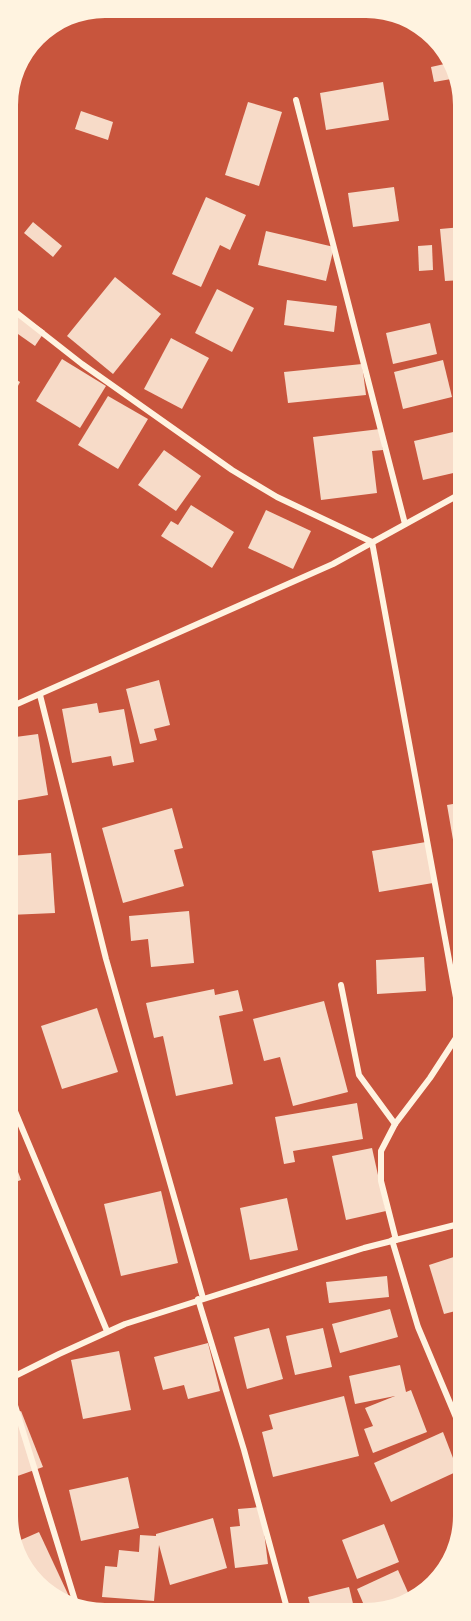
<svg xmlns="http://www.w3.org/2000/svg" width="471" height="1621" font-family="Rubik,sans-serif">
	<rect width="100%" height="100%" fill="#c8553d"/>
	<g fill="#f7dbc8">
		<path d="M449,63L457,78L434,82L431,67Z"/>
		<path d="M383,82L389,120L326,130L320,93Z"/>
		<path d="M248,102L282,112L259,186L225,175Z"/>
		<path d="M81,111L113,122L108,140L75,129Z"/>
		<path d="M394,187L399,221L353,227L348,193Z"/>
		<path d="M206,197L246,215L230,250L220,245L201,287L172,274Z"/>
		<path d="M33,222L62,246L53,257L24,233Z"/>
		<path d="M462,227V280L445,281L440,229Z"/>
		<path d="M266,231L334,247L326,281L258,265Z"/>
		<path d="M432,245L433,270L419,271L418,246Z"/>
		<path d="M115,277L161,314L113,374L67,336Z"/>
		<path d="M217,289L254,308L232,352L195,333Z"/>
		<path d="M287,300L337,306L334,332L284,325Z"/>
		<path d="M17,312L45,331L35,346L8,327Z"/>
		<path d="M430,323L437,354L393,364L386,333Z"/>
		<path d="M171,338L209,358L182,409L144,389Z"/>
		<path d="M62,359L106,386L80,428L36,401Z"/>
		<path d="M443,360L452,397L403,409L394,372Z"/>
		<path d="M362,364L366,395L288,403L284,372Z"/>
		<path d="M8,375L20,382L8,405Z"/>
		<path d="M108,396L148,419L118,469L78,445Z"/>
		<path d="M380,429L383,450L372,451L377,493L321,500L313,437Z"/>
		<path d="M462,430V471L423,480L414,441Z"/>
		<path d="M164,450L201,476L176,511L138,485Z"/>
		<path d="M191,505L234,532L212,568L161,536L171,521L178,525Z"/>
		<path d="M266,510L311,531L293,569L248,548Z"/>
		<path d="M462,583V606H461L457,584Z"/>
		<path d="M159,680L170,725L154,729L157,740L140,744L126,689Z"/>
		<path d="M97,703L99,713L124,709L134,762L113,766L111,756L72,763L62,709Z"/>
		<path d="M38,734L48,795L8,802V738Z"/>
		<path d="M462,792L463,855L456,857L447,805L459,803L457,793Z"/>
		<path d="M172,808L183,848L174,850L184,886L123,903L102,828Z"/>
		<path d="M426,842L433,883L379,892L372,851Z"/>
		<path d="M51,853L55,913L9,915V856Z"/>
		<path d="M189,911L194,963L151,967L148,939L131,941L129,916Z"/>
		<path d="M424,957L426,991L377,994L376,960Z"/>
		<path d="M214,989L215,995L238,990L243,1011L219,1016L233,1084L176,1096L163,1036L154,1038L146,1003Z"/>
		<path d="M324,1001L348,1092L293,1106L280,1057L264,1061L253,1019Z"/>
		<path d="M97,1008L118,1072L62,1089L41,1026Z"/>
		<path d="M357,1103L363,1139L293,1151L295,1162L284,1164L275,1117Z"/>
		<path d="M9,1147L21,1180L9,1184Z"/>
		<path d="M372,1148L386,1211L346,1220L332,1156Z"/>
		<path d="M161,1191L178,1263L121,1276L104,1204Z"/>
		<path d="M287,1198L298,1250L250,1260L240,1208Z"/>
		<path d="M463,1254V1309L444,1314L429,1265Z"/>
		<path d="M387,1276L389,1297L329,1303L326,1282Z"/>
		<path d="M390,1309L398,1337L340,1353L332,1324Z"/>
		<path d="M269,1328L283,1379L247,1389L234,1337Z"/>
		<path d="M323,1328L332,1367L295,1375L286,1336Z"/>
		<path d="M208,1343L220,1391L188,1399L184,1385L163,1390L154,1357Z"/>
		<path d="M119,1351L131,1410L83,1419L71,1360Z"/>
		<path d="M400,1365L406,1392L411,1390L427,1432L373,1453L364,1429L373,1426L365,1408L395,1396L355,1404L349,1376Z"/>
		<path d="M344,1396L359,1456L273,1477L262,1432L273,1429L269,1415Z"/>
		<path d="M21,1411L43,1467L9,1479V1416Z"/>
		<path d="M443,1432L458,1471L391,1502L374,1463Z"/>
		<path d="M128,1477L139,1528L81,1541L69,1490Z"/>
		<path d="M261,1507L268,1564L235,1568L230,1527L240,1526L238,1509Z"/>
		<path d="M213,1518L227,1568L170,1585L159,1545L154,1601L102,1597L105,1566L117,1567L119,1550L139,1552L140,1535L156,1536V1534Z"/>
		<path d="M384,1524L399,1562L357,1579L342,1540Z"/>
		<path d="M39,1532L73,1605L36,1585L14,1543Z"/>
		<path d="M398,1570L410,1597L385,1612H367L357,1589Z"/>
		<path d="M349,1587L355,1612H312L308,1597Z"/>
		<path d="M286,1604L288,1612H259V1611Z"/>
	</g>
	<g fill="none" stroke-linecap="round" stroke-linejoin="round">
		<g stroke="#fff3e0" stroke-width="6">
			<path d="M296,100L405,524"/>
			<path d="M8,306L82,364L232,470L277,497L372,542L459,1014L456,1038L430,1078L395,1124L381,1151V1181L396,1240"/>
			<path d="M40,695L106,959L203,1298"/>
			<path d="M8,708L333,564L462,493"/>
			<path d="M341,985L359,1075L395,1124"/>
			<path d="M9,1097L107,1331"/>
			<path d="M392,1240L418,1327L463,1434"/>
			<path d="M198,1299L244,1450L288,1612"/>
			<path d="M9,1379L59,1354L125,1324L364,1248L463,1223"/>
			<path d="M9,1386L77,1607"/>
		</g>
	</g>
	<path d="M0 0H471V1621H0ZM105 18H366A87 87 0 0 1 453 105V1516A87 87 0 0 1 366 1603H105A87 87 0 0 1 18 1516V105A87 87 0 0 1 105 18Z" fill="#fff3e0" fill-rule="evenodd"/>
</svg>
